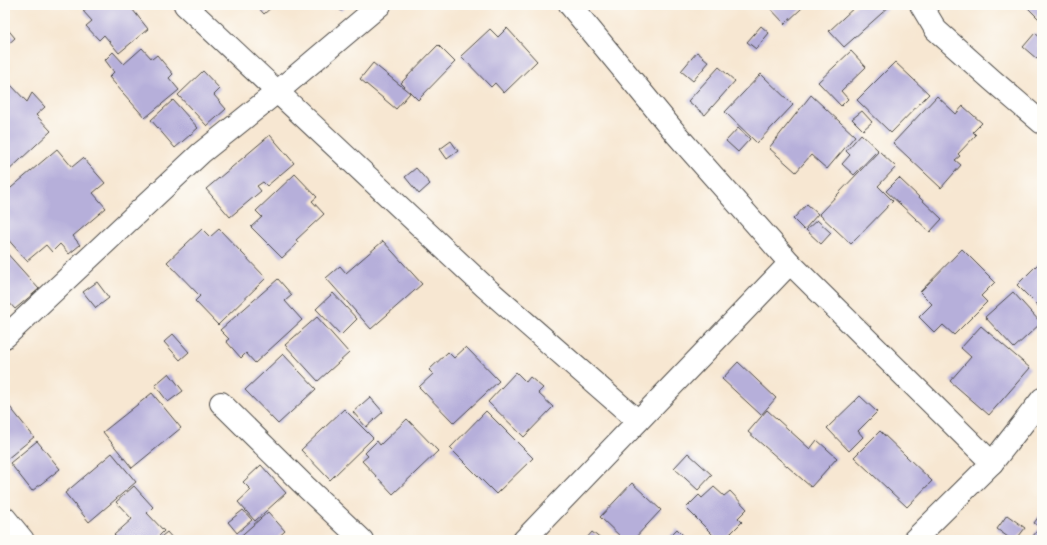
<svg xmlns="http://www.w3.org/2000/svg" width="1047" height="545" font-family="Delius,sans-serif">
	<rect width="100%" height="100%" fill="#fdfcf7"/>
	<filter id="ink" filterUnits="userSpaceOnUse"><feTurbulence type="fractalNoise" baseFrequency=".025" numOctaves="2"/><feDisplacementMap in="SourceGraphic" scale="8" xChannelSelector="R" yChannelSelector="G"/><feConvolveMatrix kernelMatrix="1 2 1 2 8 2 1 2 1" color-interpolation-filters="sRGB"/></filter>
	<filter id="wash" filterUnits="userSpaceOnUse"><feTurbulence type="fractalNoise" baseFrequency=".012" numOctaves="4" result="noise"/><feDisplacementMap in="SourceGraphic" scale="16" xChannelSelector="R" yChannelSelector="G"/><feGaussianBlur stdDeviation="0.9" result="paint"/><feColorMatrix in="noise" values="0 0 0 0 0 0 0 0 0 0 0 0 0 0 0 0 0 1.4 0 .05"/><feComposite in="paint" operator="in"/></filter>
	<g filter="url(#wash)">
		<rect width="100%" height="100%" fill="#f7e7d2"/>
		<g id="blocks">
			<g fill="#b6afda">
				<path d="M91,5H129L148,29L119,53L104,35L99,40L86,26L92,21L83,11Z"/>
				<path d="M256,5H274L264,14Z"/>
				<path d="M336,5H348L341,11Z"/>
				<path d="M767,5H798L802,8L785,24Z"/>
				<path d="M857,5H891L844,47L829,31Z"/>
				<path d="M1025,5H1042V22Z"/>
				<path d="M5,26L15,38L5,47Z"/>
				<path d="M761,26L769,33L756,49L747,42Z"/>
				<path d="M507,28L537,61L504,93L495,83L491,87L461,56L490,29L498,37Z"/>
				<path d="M1035,33L1042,39V42L1038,46L1042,50V53L1037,59L1023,47Z"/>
				<path d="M438,45L455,62L418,100L401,83Z"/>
				<path d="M142,48L152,59L157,55L173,74L169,78L179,90L145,118L109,77L114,72L105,60L113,52L124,64Z"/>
				<path d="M851,51L866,67L841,91L848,99L841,106L818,82Z"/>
				<path d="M697,52L709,62L693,81L681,71Z"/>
				<path d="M895,62L929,94L891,133L857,100Z"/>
				<path d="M373,63L410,93L396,109L360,79Z"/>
				<path d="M719,67L735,81L705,115L688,101Z"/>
				<path d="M203,71L220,89L214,95L226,109L207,126L178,95Z"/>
				<path d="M761,74L793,105L757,143L725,112Z"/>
				<path d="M10,84L27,102L32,93L45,107L36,115L51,131L5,174V88Z"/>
				<path d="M811,95L855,136L827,169L811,155L796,172L769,148Z"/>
				<path d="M937,96L956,114L963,106L982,123L973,132L976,135L958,154L960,156L955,160L961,165L941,188L893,143Z"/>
				<path d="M173,100L198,128L175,148L151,120Z"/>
				<path d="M862,111L872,122L863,130L852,119Z"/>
				<path d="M738,128L750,139L738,152L726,141Z"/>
				<path d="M861,134L878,150L854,175L842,164L850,155L846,151Z"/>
				<path d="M270,135L294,163L267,186L263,182L257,186L261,191L230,217L206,189Z"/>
				<path d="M451,141L458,151L447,159L440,149Z"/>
				<path d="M57,149L72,167L83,158L105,183L93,193L106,208L73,236L80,245L69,254L60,244L52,252L46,245L27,261L5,236V193Z"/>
				<path d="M879,151L896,167L878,186L893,201L851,244L819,214Z"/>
				<path d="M416,168L430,184L419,194L405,177Z"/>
				<path d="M295,174L317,197L312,201L324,214L296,240L298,243L282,258L251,227L262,217L256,211Z"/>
				<path d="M899,178L942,219L930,232L886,191Z"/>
				<path d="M807,204L818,214L804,230L793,219Z"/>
				<path d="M817,220L831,233L821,244L806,230Z"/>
				<path d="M202,229L210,237L219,229L266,278L218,325L195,301L200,296L167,262Z"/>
				<path d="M383,241L422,284L371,329L326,278L340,266L346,273Z"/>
				<path d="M962,249L995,282L981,296L987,302L954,335L943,325L935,333L919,317L932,304L920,292Z"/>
				<path d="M5,251L39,289L15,309L5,298Z"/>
				<path d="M1042,260V310L1017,285Z"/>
				<path d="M278,279L292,295L285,301L302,320L255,363L246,353L241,358L226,341L229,339L220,330Z"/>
				<path d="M97,282L109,298L96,308L83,292Z"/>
				<path d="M1013,292L1041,323L1014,348L985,317Z"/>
				<path d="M333,293L357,319L341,335L316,309Z"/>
				<path d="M317,317L349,353L318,381L285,345Z"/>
				<path d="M981,326L1030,368L989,415L950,381L971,357L961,348Z"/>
				<path d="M173,334L189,352L180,360L164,342Z"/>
				<path d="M466,347L499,381L454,423L419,387L433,374L429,370L448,352L454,358Z"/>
				<path d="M283,354L316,389L278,424L245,390Z"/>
				<path d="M738,362L776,398L761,415L722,379Z"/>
				<path d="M516,372L526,382L530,377L543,388L538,393L553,407L524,437L488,402Z"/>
				<path d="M169,373L183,391L168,402L155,385Z"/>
				<path d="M152,393L181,428L132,468L103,432Z"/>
				<path d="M860,396L877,412L858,431L863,437L849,451L827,428Z"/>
				<path d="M370,397L383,412L366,427L353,412Z"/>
				<path d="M10,407L34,437L7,459L5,456V410Z"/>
				<path d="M344,409L373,438L330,480L301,450Z"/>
				<path d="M767,410L810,449L817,440L837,458L811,487L748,432Z"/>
				<path d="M486,411L533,458L496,494L450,448Z"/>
				<path d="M407,419L438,451L393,494L362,461L368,456L365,453L377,441L380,445Z"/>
				<path d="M880,431L932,481L907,507L854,457Z"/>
				<path d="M37,441L60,469L32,491L10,463Z"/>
				<path d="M112,453L136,482L89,522L65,493Z"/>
				<path d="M688,453L712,475L698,490L674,468Z"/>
				<path d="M261,465L286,493L255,521L238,502L251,490L243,482Z"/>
				<path d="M632,483L661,510L633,540H624L600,517Z"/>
				<path d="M134,486L153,507L147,513L164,531L155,540H119L114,535L132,519L116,502Z"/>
				<path d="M714,487L724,496L730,491L747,509L738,518L742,522L724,540H718L686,508L699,495L702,498Z"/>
				<path d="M243,510L252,520L237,533L228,522Z"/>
				<path d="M268,512L285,531L275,540H236Z"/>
				<path d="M1042,512V540H1030L1040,527L1034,523Z"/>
				<path d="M1007,515L1025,528L1016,540H1012L997,529Z"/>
				<path d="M677,529L688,540H666Z"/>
				<path d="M167,532L174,540H157Z"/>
				<path d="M592,532L602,540H585Z"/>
				<path d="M292,536L295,540H287Z"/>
			</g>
		</g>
	</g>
	<g filter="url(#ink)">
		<use href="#blocks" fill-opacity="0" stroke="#4a4744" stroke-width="1"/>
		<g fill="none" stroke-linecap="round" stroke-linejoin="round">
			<g stroke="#4a4744" stroke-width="24">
				<g id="minor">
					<path d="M185,5L485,287L638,421"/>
					<path d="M570,5L677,135L790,263L992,463"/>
					<path d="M921,5L936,30L992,80L1042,123"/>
					<path d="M5,337L201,153L277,92L380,5"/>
					<path d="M221,403L307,488L362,540"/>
					<path d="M5,518L23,540"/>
					<path d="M524,540L790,263"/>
					<path d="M914,540L992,463L1042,399"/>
				</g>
			</g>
			<use href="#minor" stroke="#fff" stroke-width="22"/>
		</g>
	</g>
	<rect width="1047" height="545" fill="none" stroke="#fdfcf7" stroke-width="20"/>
</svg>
